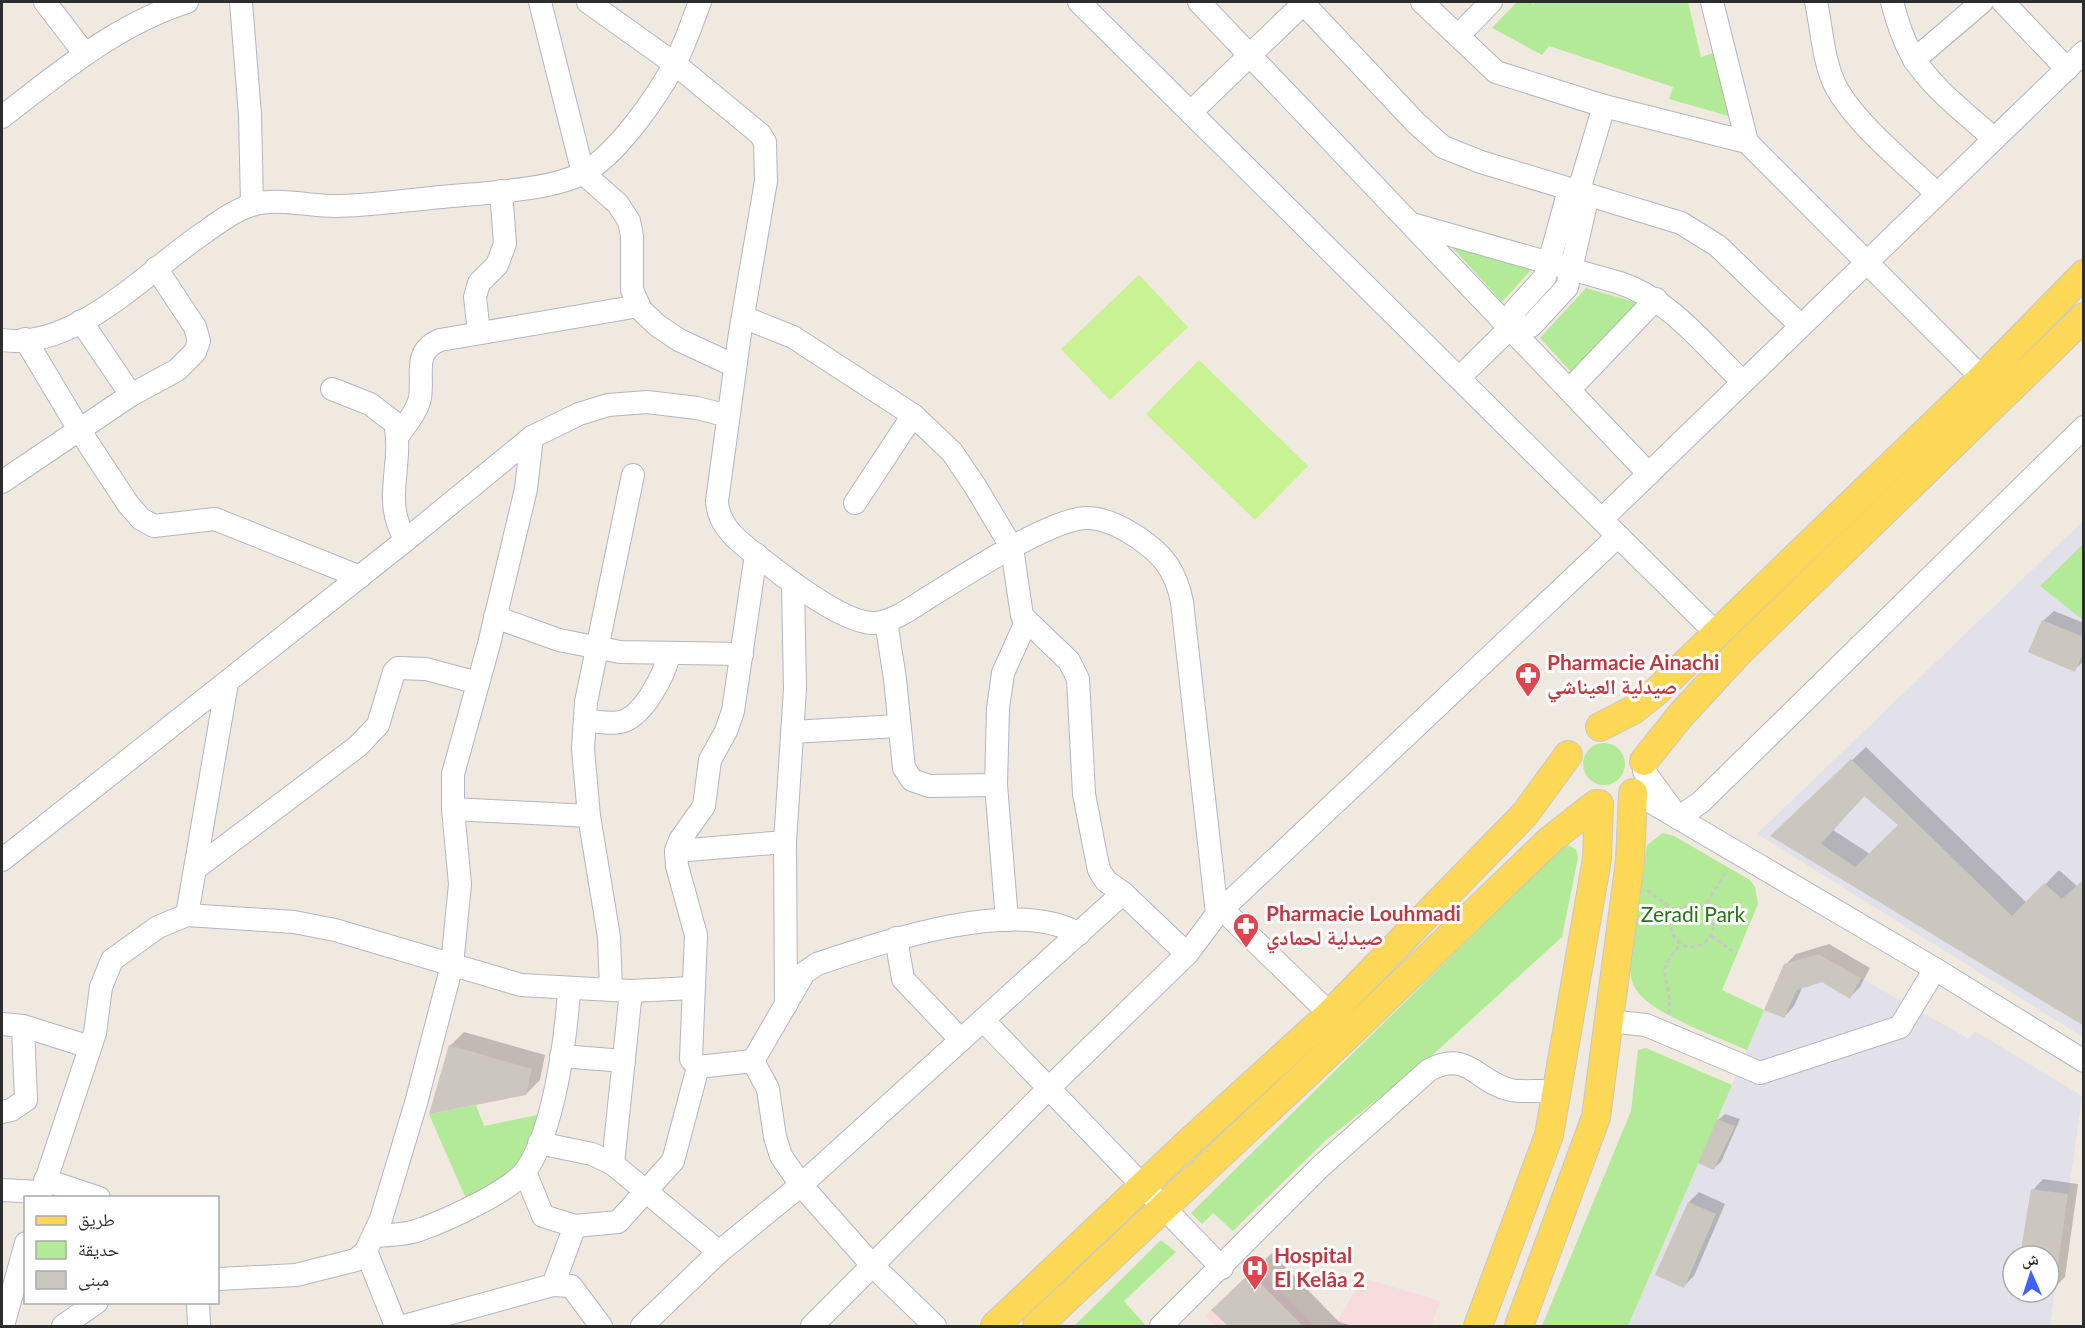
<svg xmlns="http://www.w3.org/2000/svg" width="2085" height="1328" font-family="Lato,'Noto Naskh Arabic',sans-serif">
	<rect width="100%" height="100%" fill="#f0e9df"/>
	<g fill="#e2e0e8" fill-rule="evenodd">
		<path d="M2083,521V1037L1757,834Z"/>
		<path d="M1818,954L1969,1039L1975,1031L2082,1096L2050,1326H1628L1784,964ZM2013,1256H2049V1292H2013Z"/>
	</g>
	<g fill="#f6dcdd">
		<path d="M1256,1267L1315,1326H1216L1205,1316Z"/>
		<path d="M1363,1278L1440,1301L1431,1326H1334Z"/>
	</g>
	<g fill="#b3ea97">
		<path d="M1517,2H1530L1533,4L1536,2H1688L1701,57L1713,53L1732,117L1669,99L1673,87L1549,46L1542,55L1492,28Z"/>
		<path d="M1451,246L1532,269L1502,302Z"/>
		<path d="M1586,288L1645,305L1574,375L1540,338Z"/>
		<path d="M2083,544V620L2040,586Z"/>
		<circle cx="1604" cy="764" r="21"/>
		<path d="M1663,833L1674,836L1750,880L1755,887L1758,904L1722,990L1764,1010L1747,1050C1718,1037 1654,1015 1637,991C1631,983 1630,974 1630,965L1647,845Z"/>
		<path d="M1565,844L1576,849L1578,858L1562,937L1427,1060L1326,1140L1233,1231L1213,1213L1202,1224L1191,1213Z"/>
		<path d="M1646,1048L1732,1085L1628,1326H1542L1631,1111L1638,1050Z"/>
		<path d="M476,1105L484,1126L542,1114L528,1155L513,1172L466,1199L429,1114Z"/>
		<path d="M1161,1240L1176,1252L1124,1301L1146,1326H1074Z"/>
	</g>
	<g fill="#c9f292">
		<path d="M1139,275L1188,327L1110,400L1061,349Z"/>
		<path d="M1199,360L1308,466L1255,520L1146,414Z"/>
	</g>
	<g fill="#0003" fill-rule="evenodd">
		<path d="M2054,611L2084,623V661L2074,670L2043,621Z"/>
		<path d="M1866,747L2027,903L2059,870L2077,886L2084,1025L1786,823ZM1865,795L1900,825L1870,854L1833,830Z"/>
		<path d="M1829,944L1870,968L1860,987L1850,997L1822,981L1803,986L1794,1006L1784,1017L1785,965L1796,954Z"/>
		<path d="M464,1032L545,1055L540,1080L526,1094L450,1046Z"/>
		<path d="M1725,1114L1740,1119L1721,1162L1714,1168L1718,1120Z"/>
		<path d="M2043,1179L2078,1184L2065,1277L2054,1288L2049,1287V1256H2022L2033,1190Z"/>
		<path d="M1699,1192L1725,1204L1694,1276L1684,1286L1657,1275L1689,1202Z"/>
		<path d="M1272,1253L1339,1322L1353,1326H1231L1213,1309Z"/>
	</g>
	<g fill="#cbc6be" fill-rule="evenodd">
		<path d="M2042,620L2084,637V651L2075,672L2028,652Z"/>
		<path d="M1851,759L2012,916L2044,883L2062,899L2084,879V1026L1770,836ZM1864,796L1898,825L1855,867L1821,844Z"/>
		<path d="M1818,954L1861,978L1850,999L1822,982L1797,990L1784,1018L1764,1010L1784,964Z"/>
		<path d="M449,1045L532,1069L526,1095L429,1114Z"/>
		<path d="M1717,1119L1735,1126L1714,1170L1698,1163Z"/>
		<path d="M2031,1189L2068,1194L2055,1289L2049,1288V1256H2020Z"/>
		<path d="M1688,1202L1716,1214L1684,1288L1655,1275Z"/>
		<path d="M1250,1273L1303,1326H1228L1211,1310Z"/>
	</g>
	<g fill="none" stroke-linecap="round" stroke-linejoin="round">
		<g stroke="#b3b5c2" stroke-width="24">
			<g id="minor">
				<path d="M45,2L85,54"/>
				<path d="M241,2L250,115L252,204"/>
				<path d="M540,2L583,173L618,204L629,221L632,236V290L641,310L658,326L679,340L735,366"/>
				<path d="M588,2L675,64L760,134L765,142L766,181L740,333L717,501C718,532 751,550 773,568C795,585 848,625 876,623C895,621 913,607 929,597C962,577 1051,518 1087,518C1105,518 1122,527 1137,537C1163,554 1176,571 1182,602L1217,914"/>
				<path d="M1079,2L1716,633"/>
				<path d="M1199,2L1649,474"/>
				<path d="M1302,2L1416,123L1443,147L1481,162L1681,223L1718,246L1801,326"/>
				<path d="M1422,2L1496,72L1604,106L1747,142L1994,390"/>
				<path d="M1712,2L1747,142"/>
				<path d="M1816,2C1822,29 1823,62 1836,87C1855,123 1907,165 1937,194"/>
				<path d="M1892,2C1897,21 1903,41 1914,59C1934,90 1967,114 1994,139"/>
				<path d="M2003,2L2067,69"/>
				<path d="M1458,36L1491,2"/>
				<path d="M1914,60L1982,2"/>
				<path d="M1191,112L1305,2"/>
				<path d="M2,117C59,73 117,24 187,2"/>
				<path d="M1412,224L1620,283C1671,300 1705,346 1743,382"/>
				<path d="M743,317L793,337L913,415L952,452L975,486L1012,548L1022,616L1069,661L1078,679L1084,794L1096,856L1099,870L1106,881L1123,893"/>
				<path d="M81,321L131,395"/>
				<path d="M1510,328L1531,326L1567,287L1585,208L1579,190L1604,106"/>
				<path d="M479,333L475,297L479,283L497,265L505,244L501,191"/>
				<path d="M25,339L80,431L128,504L141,519L154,526L215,519L360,577"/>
				<path d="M2,340C76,351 148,270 205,232C219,222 235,210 252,205C276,197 308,206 334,206C370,206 406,200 442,197C480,193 552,191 585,172C618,153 656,98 674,65C685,45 692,22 700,2"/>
				<path d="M1459,378L1510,328L1515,310L1545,277L1566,201L1579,190"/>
				<path d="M332,389L370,404L395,423C404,465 381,501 406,540"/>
				<path d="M1569,390L1656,299"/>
				<path d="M398,436C406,424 417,412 420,398C424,373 412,352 440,340L639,306"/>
				<path d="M2,482L131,395L177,370L195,352L199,341L195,327L156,268"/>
				<path d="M855,503L913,415"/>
				<path d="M1602,519L2084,52"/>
				<path d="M756,554L733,711L726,731L710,760L704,806L680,840L676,851L677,866L696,935L691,1059L698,1067L753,1061L768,1089L775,1137L781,1156L801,1185L873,1266L935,1326"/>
				<path d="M495,617L559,640L620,652L742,654"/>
				<path d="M886,621L895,679L904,768L912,780L929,786L996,785"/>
				<path d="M585,721C597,721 613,725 624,721C645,713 664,675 669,655"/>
				<path d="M792,732L898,726"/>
				<path d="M1644,771L1674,812"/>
				<path d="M1634,792L1935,969L2084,1061"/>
				<path d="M453,809L589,816"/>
				<path d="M1678,818L1701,802L2084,427"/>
				<path d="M676,851L785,842"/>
				<path d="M2,860L406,540L532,437L579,414L608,405L647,402L697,408L728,416"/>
				<path d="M195,869L358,746L378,725L394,672L398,668L426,669L478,683"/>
				<path d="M1222,909L1330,1014"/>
				<path d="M187,915L294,922L335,930L521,985L631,991L693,988"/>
				<path d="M1007,920L996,785L998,708L1003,673L1026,622"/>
				<path d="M896,938L903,979L961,1040"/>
				<path d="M611,990L609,937L589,816L583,749L586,702L633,475"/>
				<path d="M786,1005L785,842L795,689L793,584"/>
				<path d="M983,1020L1222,1268"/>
				<path d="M1608,1021L1646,1025L1760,1073L1900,1027L1935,969"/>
				<path d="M2,1024L23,1026L90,1047"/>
				<path d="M561,1056L624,1061"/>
				<path d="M753,1061L804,973L817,964C883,942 1016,896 1079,934"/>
				<path d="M2,1112L11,1110L26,1100L23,1026"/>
				<path d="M539,1143L592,1154L613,1164L719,1252"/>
				<path d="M613,1164L631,991"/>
				<path d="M525,1172L543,1216L575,1226L618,1222L673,1161L698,1067"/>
				<path d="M45,1180L99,1198"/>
				<path d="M2,1190L41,1192"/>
				<path d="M40,1198L95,1033L101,987L112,960L158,927L187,915L227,683"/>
				<path d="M374,1236C389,1235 406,1235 419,1230C445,1221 511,1191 526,1170C554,1131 566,1038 569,989"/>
				<path d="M366,1251L396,1326"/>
				<path d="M218,1279L296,1275L356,1260L366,1251L381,1219L416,1103L452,965L460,884L453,809V774L489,644L526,489L532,437"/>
				<path d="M553,1285L575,1226"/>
				<path d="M198,1302L199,1326"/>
				<path d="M3,1326L26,1243"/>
				<path d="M63,1326L97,1302"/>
				<path d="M404,1326L553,1285L571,1286L601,1326"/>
				<path d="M642,1326L719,1252L801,1185L1123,893L1187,954"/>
				<path d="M812,1326L1049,1088L1187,954L1217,914L1618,536"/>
				<path d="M1161,1326L1320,1167L1429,1070C1469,1049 1477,1083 1511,1090C1526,1093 1541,1089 1558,1092"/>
			</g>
		</g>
		<g stroke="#c8c8c8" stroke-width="30">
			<g id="major">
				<path d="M1600,727L1633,710L1658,690L1982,378L2084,274"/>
				<path d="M1644,761L1680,716L1738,653L2084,317"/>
				<path d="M995,1326L1186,1145L1330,1014L1525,814L1568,755"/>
				<path d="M1037,1326L1350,1033L1550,840L1596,804"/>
				<path d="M1478,1326L1549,1135L1597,859L1599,804"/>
				<path d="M1519,1326L1596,1117L1630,861L1633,793"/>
			</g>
		</g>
		<g stroke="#c8c8c8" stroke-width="3" stroke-dasharray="4.5 3" stroke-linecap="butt">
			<path d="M1647,890L1677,912"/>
			<circle cx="1692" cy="926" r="21"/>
			<path d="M1703,909L1727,870"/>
			<path d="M1711,936L1737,954"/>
			<path d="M1668,1014C1674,994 1661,978 1666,965C1669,958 1676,950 1681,944"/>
		</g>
		<use href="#minor" stroke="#fff" stroke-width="22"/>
		<use href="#major" stroke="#fdd756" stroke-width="28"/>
	</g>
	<defs>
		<g id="pharmacy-pin" transform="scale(1.35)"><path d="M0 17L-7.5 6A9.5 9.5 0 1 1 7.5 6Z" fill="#e0444e" stroke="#fff"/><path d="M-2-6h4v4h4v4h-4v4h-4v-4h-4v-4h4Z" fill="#fff"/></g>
		<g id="hospital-pin" transform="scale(1.35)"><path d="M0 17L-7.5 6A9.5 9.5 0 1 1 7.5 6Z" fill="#e0444e" stroke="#fff"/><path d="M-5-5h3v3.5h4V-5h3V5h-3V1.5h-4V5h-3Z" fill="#fff"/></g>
	</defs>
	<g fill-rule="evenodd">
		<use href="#pharmacy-pin" x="1528" y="675"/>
		<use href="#pharmacy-pin" x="1246" y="926"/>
		<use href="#hospital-pin" x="1255" y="1268"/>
	</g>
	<g text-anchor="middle" stroke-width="6" stroke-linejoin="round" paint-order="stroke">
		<g font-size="21" font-weight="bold" fill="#be3a42" stroke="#fff" text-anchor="start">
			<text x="1547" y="670">Pharmacie Ainachi<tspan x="1547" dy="24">صيدلية العيناشي</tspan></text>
			<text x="1266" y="921">Pharmacie Louhmadi<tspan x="1266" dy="24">صيدلية لحمادي</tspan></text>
			<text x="1274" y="1263">Hospital<tspan x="1274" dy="24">El Kelâa 2</tspan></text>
		</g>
		<g font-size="21" fill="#287314" stroke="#fff">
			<text x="1693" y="922">Zeradi Park</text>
		</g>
	</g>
	<rect width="2085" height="1328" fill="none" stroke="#2d2d2d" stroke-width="6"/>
	<rect x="24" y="1196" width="195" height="108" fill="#ffffff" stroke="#ababab" stroke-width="1.5"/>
	<rect x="36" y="1216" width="30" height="9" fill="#fdd756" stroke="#ababab" stroke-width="1.5"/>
	<text x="78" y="1226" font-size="18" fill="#2d2d2d">طريق</text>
	<rect x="36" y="1241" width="30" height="18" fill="#b3ea97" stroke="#ababab" stroke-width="1.5"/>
	<text x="78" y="1256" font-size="18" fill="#2d2d2d">حديقة</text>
	<rect x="36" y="1271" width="30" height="18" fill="#cbc6be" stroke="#ababab" stroke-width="1.5"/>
	<text x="78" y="1286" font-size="18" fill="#2d2d2d">مبنى</text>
	<g transform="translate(2031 1274) rotate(357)"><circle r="28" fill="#ffffff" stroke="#ababab" stroke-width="1.5"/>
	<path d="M0-4.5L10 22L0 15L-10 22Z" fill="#3d60ff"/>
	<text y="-9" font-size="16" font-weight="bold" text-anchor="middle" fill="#2d2d2d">ش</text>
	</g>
</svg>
